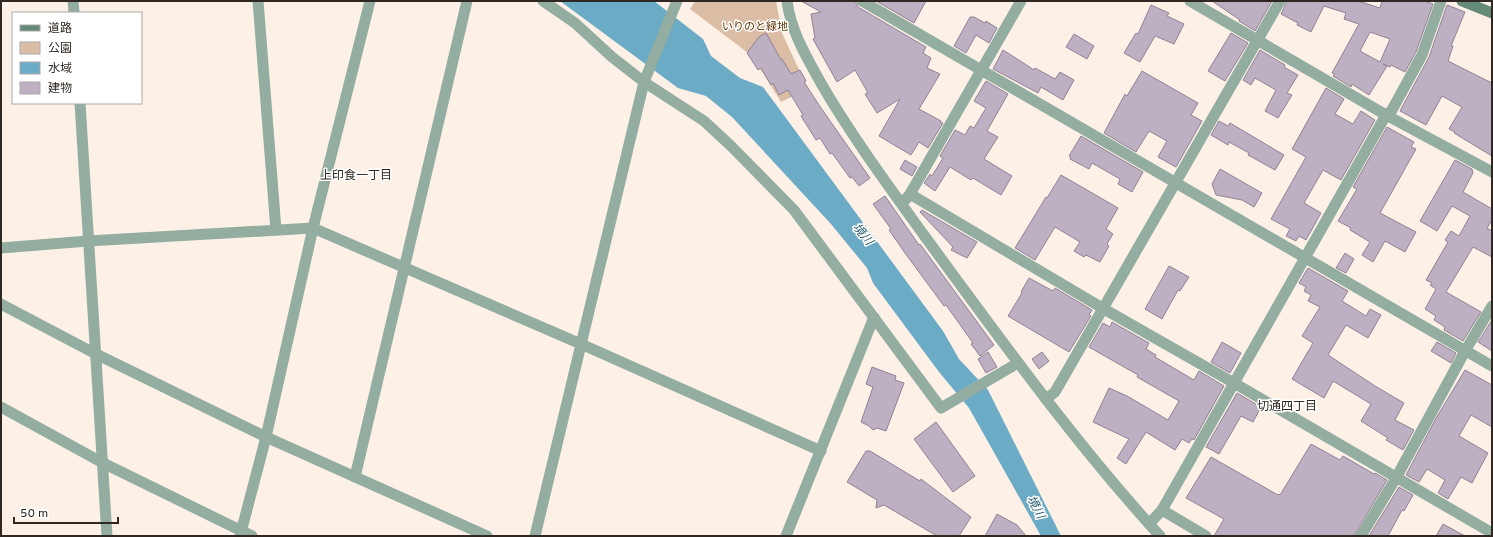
<svg xmlns="http://www.w3.org/2000/svg" width="1493" height="537" font-family="Overpass,'Noto Sans JP',sans-serif">
	<rect width="100%" height="100%" fill="#fdf1e7"/>
	<path fill="#dbbda6" d="M695,1H776L782,33L808,89L781,102L752,56L690,9Z"/>
	<path fill="#6babc5" d="M560,1H654L703,39L711,56L740,78L763,87L943,331L959,359L988,390L1061,536H1041L969,408L939,372L873,283L867,268L831,224L732,117L706,96L678,88Z"/>
	<g fill="#bdb0c3" stroke="#8f8295" fill-rule="evenodd">
		<path d="M801,1H855L858,7L926,47L923,53L931,58L927,68L940,74L919,109L941,121L940,122L943,123L928,148L919,142L911,155L879,136L900,99L877,113L865,94L868,93L855,70L837,82L813,39L815,38L811,14L821,12Z"/>
		<path d="M876,1H926L914,23Z"/>
		<path d="M1212,1H1272L1255,31L1239,21L1240,20Z"/>
		<path d="M1287,1H1358L1380,8L1382,1H1425L1433,4L1416,52L1405,72L1391,65L1390,67L1383,64L1387,66L1369,95L1352,84L1351,87L1333,76L1335,74L1332,73L1359,24L1344,19L1346,13L1324,6L1311,32L1297,25L1298,23L1281,14ZM1370,32L1390,39L1380,62L1360,51Z"/>
		<path d="M1151,5L1169,13L1167,16L1184,24L1174,44L1155,36L1140,62L1124,53L1136,33L1138,34Z"/>
		<path d="M1447,5L1465,12L1451,46H1453L1448,61L1492,83V156L1454,133L1455,132L1449,129L1462,107L1442,96L1426,125L1400,111L1429,57Z"/>
		<path d="M970,17H974L985,23L986,21L997,28L989,43L976,35L966,53L954,46Z"/>
		<path d="M766,33L781,60L782,59L791,74L800,70L806,81L804,82L821,108L870,178L859,186L852,177L850,178L832,153L830,154L820,138L816,140L801,116L803,115L788,90L779,95L773,83L771,85L761,68L758,70L747,53L759,37Z"/>
		<path d="M1231,33L1248,43L1225,81L1208,71Z"/>
		<path d="M1074,34L1094,46L1087,59L1066,47Z"/>
		<path d="M1003,50L1025,64L1034,70L1035,68L1055,79L1060,72L1074,80L1063,100L1041,87L1038,93L993,69Z"/>
		<path d="M1260,50L1285,65L1284,67L1298,75L1287,93L1292,95L1278,118L1265,111L1276,90L1255,78L1251,85L1243,80Z"/>
		<path d="M1142,71L1198,103L1191,115L1202,121L1176,167L1158,157L1167,141L1149,131L1136,152L1104,133L1125,94L1127,96Z"/>
		<path d="M986,81L1008,94L987,131L998,137L984,159L1012,176L1001,195L973,178L971,180L950,167L935,191L924,183L930,174L932,176L943,158L940,156L955,130L965,135L970,126L974,128L986,108L974,101Z"/>
		<path d="M1326,88L1344,99L1335,114L1353,124L1361,111L1375,120L1341,180L1323,170L1304,203L1321,213L1306,240L1299,236L1296,241L1286,236L1290,229L1271,219L1306,157L1292,149Z"/>
		<path d="M1219,121L1228,126L1230,123L1284,155L1275,170L1248,155L1249,153L1229,142L1228,145L1211,135Z"/>
		<path d="M1387,127L1414,142L1411,147L1416,149L1380,213L1416,232L1405,252L1385,241L1373,262L1362,255L1370,242L1350,230L1351,228L1338,221L1357,189L1353,187Z"/>
		<path d="M1081,136L1143,172L1132,192L1118,184L1120,179L1092,163L1089,169L1070,159L1071,157L1069,156Z"/>
		<path d="M905,160L917,167L912,176L900,169Z"/>
		<path d="M1455,160L1472,169L1473,173L1463,192L1492,209V220L1487,228L1492,231V257L1473,247L1446,292L1481,312L1463,341L1444,330L1445,327L1434,320L1436,316L1425,309L1436,289L1430,285L1432,283L1426,280L1448,242L1445,240L1451,231L1459,236L1470,216L1452,206L1437,231L1420,221Z"/>
		<path d="M1220,169L1262,193L1254,207L1242,200L1216,195L1212,184Z"/>
		<path d="M1061,175L1118,208L1106,229L1113,234L1107,244L1109,246L1100,262L1086,255L1084,257L1074,251L1080,242L1055,227L1035,260L1015,248L1046,197L1047,198Z"/>
		<path d="M885,196L919,245L920,244L994,345L980,356L971,344L973,343L946,305L944,306L905,253L889,230L891,229L873,204Z"/>
		<path d="M922,210L977,242L967,258L951,250L953,247L920,212Z"/>
		<path d="M1345,253L1354,259L1346,273L1336,268Z"/>
		<path d="M1169,266L1189,277L1180,291L1178,290L1162,319L1145,309Z"/>
		<path d="M1308,268L1348,291L1342,301L1366,316L1370,309L1381,315L1368,338L1346,325L1328,355L1375,386L1404,403L1395,420L1414,430L1403,450L1386,440L1388,438L1361,421L1371,404L1333,381L1324,398L1292,379L1313,343L1302,336L1320,307L1308,301L1311,295L1304,291L1306,287L1299,283Z"/>
		<path d="M1029,278L1053,291L1055,288L1092,310L1089,315L1091,316L1069,352L1008,316L1022,293L1021,292Z"/>
		<path d="M1492,320V351L1478,342Z"/>
		<path d="M1112,322L1149,343L1146,349L1156,355L1155,357L1194,380L1199,371L1224,386L1194,440L1192,439L1189,443L1182,439L1175,450L1146,432L1126,464L1117,458L1129,439L1093,422L1109,388L1127,396L1168,420L1179,401L1137,377L1138,375L1089,347L1103,323L1110,327Z"/>
		<path d="M1222,342L1241,353L1230,373L1211,362Z"/>
		<path d="M1437,342L1456,353L1451,363L1431,351Z"/>
		<path d="M988,352L997,367L986,373L978,359Z"/>
		<path d="M1042,352L1049,361L1039,369L1032,359Z"/>
		<path d="M872,367L896,376L895,380L904,383L886,431L877,428L873,430L869,426L861,422L873,387L866,384Z"/>
		<path d="M1465,370L1492,385V427L1471,415L1459,436L1488,453L1472,483L1461,477L1448,499L1438,493L1445,480L1427,469L1419,482L1406,475L1435,420Z"/>
		<path d="M1237,393L1261,407L1253,422L1241,416L1219,454L1206,447Z"/>
		<path d="M936,422L975,476L953,492L914,439Z"/>
		<path d="M1311,444L1340,460L1343,456L1374,474L1375,473L1387,480L1354,536H1214L1224,519L1186,498L1211,457L1278,495L1279,494L1280,495Z"/>
		<path d="M866,451H870L920,481L921,479L971,517L959,536H937L884,505L876,508L877,500L847,482Z"/>
		<path d="M1399,487L1413,495L1404,511L1402,510L1388,536H1369Z"/>
		<path d="M997,514L1017,525L1026,536H985Z"/>
		<path d="M1443,524L1465,536H1436Z"/>
	</g>
	<g fill="none" stroke-linecap="round" stroke-linejoin="round">
		<g stroke="#93ada0" stroke-width="11">
			<path d="M73,1L74,13"/>
			<path d="M258,1L276,230"/>
			<path d="M543,1L575,23L612,57L644,82L704,121L731,146L794,210L941,408L1018,363"/>
			<path d="M862,1L1492,366"/>
			<path d="M1190,1L1386,115L1492,172"/>
			<path d="M80,103L107,536"/>
			<path d="M910,194L1104,309L1234,383L1492,533"/>
			<path d="M906,199L910,194L1021,1"/>
			<path d="M1,248L88,241L313,228L581,344L821,451"/>
			<path d="M1,304L96,354L266,437L487,536"/>
			<path d="M1046,399L1055,392L1280,1"/>
			<path d="M1,407L103,463L252,536"/>
			<path d="M355,477L467,1"/>
			<path d="M1162,510L1206,536"/>
			<path d="M1149,524L1162,510L1386,115L1392,110L1422,55L1441,1"/>
			<path d="M240,536L266,437L313,228L370,1"/>
			<path d="M786,536L874,317"/>
			<path d="M1361,536L1396,478L1465,351L1492,306"/>
		</g>
		<g stroke="#93ada0" stroke-width="11">
			<path d="M787,1C791,32 807,58 822,85C853,138 890,188 926,238C1001,340 1075,443 1160,536"/>
			<path d="M535,536L644,82L677,1"/>
		</g>
		<path stroke="#648a78" stroke-width="11" d="M1462,1L1492,13"/>
	</g>
	<g text-anchor="middle" stroke-width="3" stroke-linejoin="round" paint-order="stroke">
		<g font-size="11" fill="#5f3303" stroke="#fff">
			<text x="755" y="30">いりのと緑地</text>
		</g>
		<g font-size="12" fill="#2f2822" stroke="#fff">
			<text x="356" y="179">上印食一丁目</text>
			<text x="1287" y="410">切通四丁目</text>
		</g>
		<g font-size="12" font-style="italic" fill="#24586b" stroke="#fff">
			<text transform="translate(863 234) rotate(51)" y="4">境川</text>
			<text transform="translate(1036 507) rotate(63)" y="4">境川</text>
		</g>
	</g>
	<rect width="1493" height="537" fill="none" stroke="#2f2822" stroke-width="4"/>
	<rect x="12" y="12" width="130" height="92" fill="#ffffff" stroke="#aca9a7"/>
	<rect x="20" y="25" width="20" height="6" fill="#648a78" stroke="#aca9a7"/>
	<text x="48" y="32" font-size="12" fill="#2f2822">道路</text>
	<rect x="20" y="42" width="20" height="12" fill="#dbbda6" stroke="#aca9a7"/>
	<text x="48" y="52" font-size="12" fill="#2f2822">公園</text>
	<rect x="20" y="62" width="20" height="12" fill="#6babc5" stroke="#aca9a7"/>
	<text x="48" y="72" font-size="12" fill="#2f2822">水域</text>
	<rect x="20" y="82" width="20" height="12" fill="#bdb0c3" stroke="#aca9a7"/>
	<text x="48" y="92" font-size="12" fill="#2f2822">建物</text>
	<path d="M14 517v6h104v-6" fill="none" stroke="#2f2822" stroke-width="2"/>
	<text x="20" y="517" font-size="12" fill="#2f2822" stroke="#ffffff" stroke-width="3" paint-order="stroke">50 m</text>
</svg>
